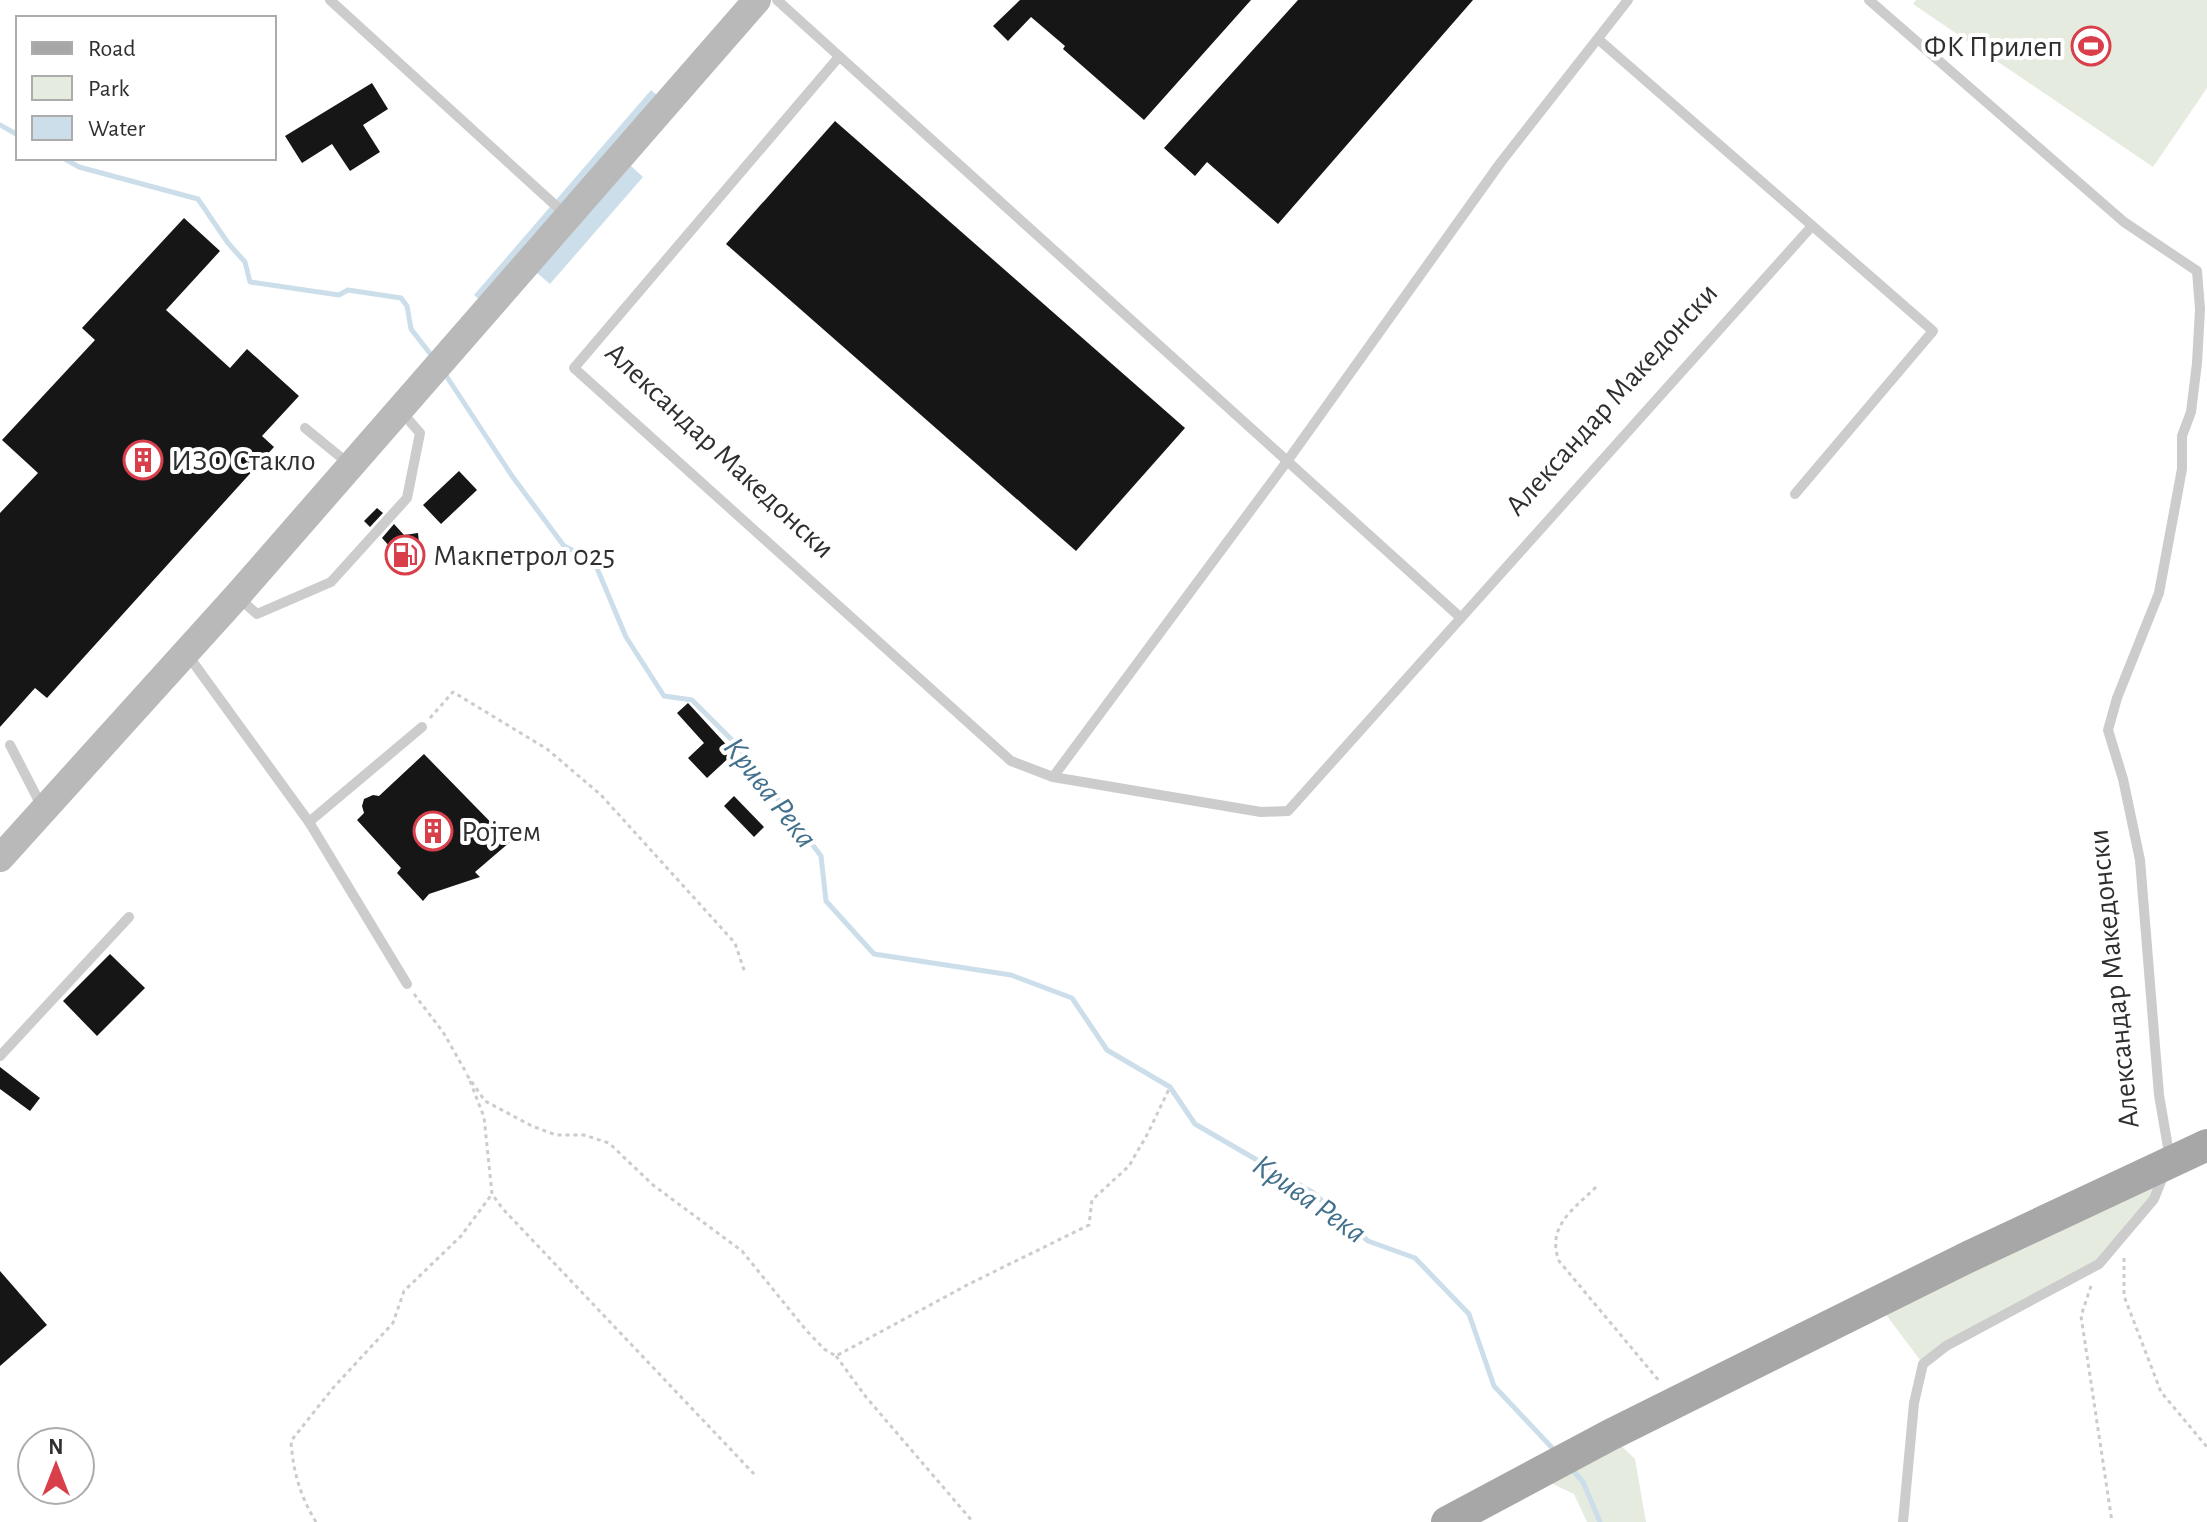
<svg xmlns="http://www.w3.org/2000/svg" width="2207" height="1522" font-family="'Alegreya Sans',sans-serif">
	<rect width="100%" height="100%" fill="#fff"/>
	<g fill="#e5ebde">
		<path d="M1916,0H2207V88L2153,167L1913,4Z"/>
		<path d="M2170,1161L2154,1199L2099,1264L1923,1364L1878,1304Z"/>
		<path d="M1610,1435L1635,1459L1646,1522H1587L1574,1494L1534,1475Z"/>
	</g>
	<path fill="#ccdeea" d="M651,90L677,112L631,166L643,177L550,284L537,273L499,316L474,295Z"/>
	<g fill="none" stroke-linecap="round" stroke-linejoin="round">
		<g stroke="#ccdeea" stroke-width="5">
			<path d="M0,125L18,135"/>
			<path d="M63,158L79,167L198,199L228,243L245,262L250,282L339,295L348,290L401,298L407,306L411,329L432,356"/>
			<path d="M445,374L512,476L564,546L594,561L626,637L664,696L692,700L736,744L821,856L826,901L874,954L1011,975L1072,998L1107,1050L1170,1087L1195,1124L1312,1192L1368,1241L1415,1258L1469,1314L1494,1386L1555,1451"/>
			<path d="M1570,1467L1583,1482L1600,1522"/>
		</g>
	</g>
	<g fill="#161616">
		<path d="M1020,0H1251L1144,120L1063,49L1065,46L1031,17L1008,41L993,26Z"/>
		<path d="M1298,0H1473L1278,224L1207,162L1195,176L1164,148Z"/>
		<path d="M372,83L388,109L363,125L380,152L350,171L332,144L302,163L285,136Z"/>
		<path d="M835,121L1185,428L1076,551L726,244Z"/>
		<path d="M184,218L220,251L166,310L230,368L247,349L299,396L262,436L274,447L47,698L35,688L0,727V513L38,473L2,440L95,340L82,328Z"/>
		<path d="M459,471L477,490L441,524L423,505Z"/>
		<path d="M377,508L383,513L370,527L364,521Z"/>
		<path d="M394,524L404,535L418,533L421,562L389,565L391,548L382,538Z"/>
		<path d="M688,703L734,753L707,778L688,758L704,743L677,713Z"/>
		<path d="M424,754L510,842L475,872L480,877L429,894L423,901L397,873L401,868L357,820L364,813L362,806L364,799L373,795L379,796Z"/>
		<path d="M734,796L764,827L754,837L724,806Z"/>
		<path d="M110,954L145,988L97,1036L63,1001Z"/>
		<path d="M0,1067L40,1098L30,1111L0,1089Z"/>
		<path d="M0,1271L47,1325L0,1366Z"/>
	</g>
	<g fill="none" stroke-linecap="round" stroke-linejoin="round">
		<g stroke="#ccc" stroke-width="3" stroke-dasharray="4 4" stroke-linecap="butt">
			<path d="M430,718L453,692L547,749L601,795L735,943L745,973"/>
			<path d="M414,994L443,1032L467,1074"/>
			<path d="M467,1075L485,1101L532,1126L556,1135H584L609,1143L653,1185L742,1251L806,1330L824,1349L836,1356L969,1284L1089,1225L1092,1200L1129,1166L1148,1133L1170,1087"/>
			<path d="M470,1081L484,1117L492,1194L502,1208L754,1474"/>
			<path d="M1596,1187C1574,1209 1546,1226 1559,1261L1660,1382"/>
			<path d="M2124,1258V1296L2161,1392L2207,1447"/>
			<path d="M2091,1286L2081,1316L2112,1522"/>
			<path d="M836,1356L866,1397L973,1522"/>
			<path d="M316,1522C300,1496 293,1471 291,1441L333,1388L393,1323L404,1291L461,1236L492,1194"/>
		</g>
		<g stroke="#ccc" stroke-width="10">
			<path d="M330,0L566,215"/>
			<path d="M777,0L1461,618"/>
			<path d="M1869,0L2124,222L2197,271L2200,309L2197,363L2191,412L2182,436V469L2159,593L2117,698L2108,730L2123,779L2140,860L2159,1095L2170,1159"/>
			<path d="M1598,39L1933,331L1795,494"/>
			<path d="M838,58L574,368L1011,761L1053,777L1261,812L1288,811L1812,226"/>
			<path d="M305,428L349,464"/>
			<path d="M239,598L257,614L331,582L407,498L420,433L400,410"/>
			<path d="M187,654L309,822L407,984"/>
			<path d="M10,745L42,807"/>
			<path d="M1053,777L1288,460L1501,162L1628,0"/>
			<path d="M309,822L422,727"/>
			<path d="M0,1056L129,917"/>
			<path d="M1903,1522L1914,1403L1923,1364L1946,1346L2099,1264L2154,1199L2164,1174"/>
		</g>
		<path stroke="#b9b9b9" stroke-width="28" d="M0,858L237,596L757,0"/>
		<path stroke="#a7a7a7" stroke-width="32" d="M1447,1522L1610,1435L1968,1257L2207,1145"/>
	</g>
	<defs>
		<g id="stadium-ring" transform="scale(2)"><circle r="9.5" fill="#fff" stroke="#d83f4b" stroke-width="1.5"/><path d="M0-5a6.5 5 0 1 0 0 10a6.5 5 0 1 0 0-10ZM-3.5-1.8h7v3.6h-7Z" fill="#d83f4b"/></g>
		<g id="building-ring" transform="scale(2)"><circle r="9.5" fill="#fff" stroke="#d83f4b" stroke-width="1.5"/><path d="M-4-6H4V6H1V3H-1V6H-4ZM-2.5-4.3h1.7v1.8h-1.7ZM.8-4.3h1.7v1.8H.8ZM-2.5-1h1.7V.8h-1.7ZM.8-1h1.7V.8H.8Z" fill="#d83f4b"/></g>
		<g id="fuel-ring" transform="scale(2)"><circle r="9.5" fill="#fff" stroke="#d83f4b" stroke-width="1.5"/><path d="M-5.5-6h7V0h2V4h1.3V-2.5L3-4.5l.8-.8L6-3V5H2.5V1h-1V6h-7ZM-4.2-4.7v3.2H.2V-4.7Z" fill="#d83f4b"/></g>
	</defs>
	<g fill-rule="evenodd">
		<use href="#stadium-ring" x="2091" y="46"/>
		<use href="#building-ring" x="143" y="460"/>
		<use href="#fuel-ring" x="405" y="555"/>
		<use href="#building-ring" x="433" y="831"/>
	</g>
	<g text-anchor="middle" stroke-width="8" stroke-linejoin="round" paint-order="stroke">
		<g font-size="30" fill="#2f2f2f" stroke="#fff" text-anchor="start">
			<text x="2063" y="56" text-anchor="end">ФК Прилеп</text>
			<text x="171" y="470">ИЗО Стакло</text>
			<text x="433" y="565">Макпетрол 025</text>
			<text x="461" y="841">Ројтем</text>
		</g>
		<g font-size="30" fill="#2f2f2f" stroke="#fff">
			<text transform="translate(1611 399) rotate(-48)" y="10">Александар Македонски</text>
			<text transform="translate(720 450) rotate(43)" y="10">Александар Македонски</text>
			<text transform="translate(2113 979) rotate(-96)" y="10">Александар Македонски</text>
		</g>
		<g font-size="32" font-style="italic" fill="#43708c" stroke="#fff">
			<text transform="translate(771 792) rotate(52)" y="11">Крива Река</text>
			<text transform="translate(1310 1198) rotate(35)" y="11">Крива Река</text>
		</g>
	</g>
	<rect x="16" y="16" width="260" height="144" fill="#ffffff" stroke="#acacac" stroke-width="2"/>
	<rect x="32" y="42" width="40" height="12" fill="#a7a7a7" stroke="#acacac" stroke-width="2"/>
	<text x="88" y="56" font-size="24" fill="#2f2f2f">Road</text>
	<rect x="32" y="76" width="40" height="24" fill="#e5ebde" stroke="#acacac" stroke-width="2"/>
	<text x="88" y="96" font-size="24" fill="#2f2f2f">Park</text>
	<rect x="32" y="116" width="40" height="24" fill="#ccdeea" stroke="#acacac" stroke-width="2"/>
	<text x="88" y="136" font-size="24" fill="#2f2f2f">Water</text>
	<g transform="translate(56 1466)"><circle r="38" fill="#ffffff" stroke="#acacac" stroke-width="2"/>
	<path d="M0-6L14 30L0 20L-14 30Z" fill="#d83f4b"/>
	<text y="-12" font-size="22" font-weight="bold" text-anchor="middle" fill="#2f2f2f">N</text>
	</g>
</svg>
